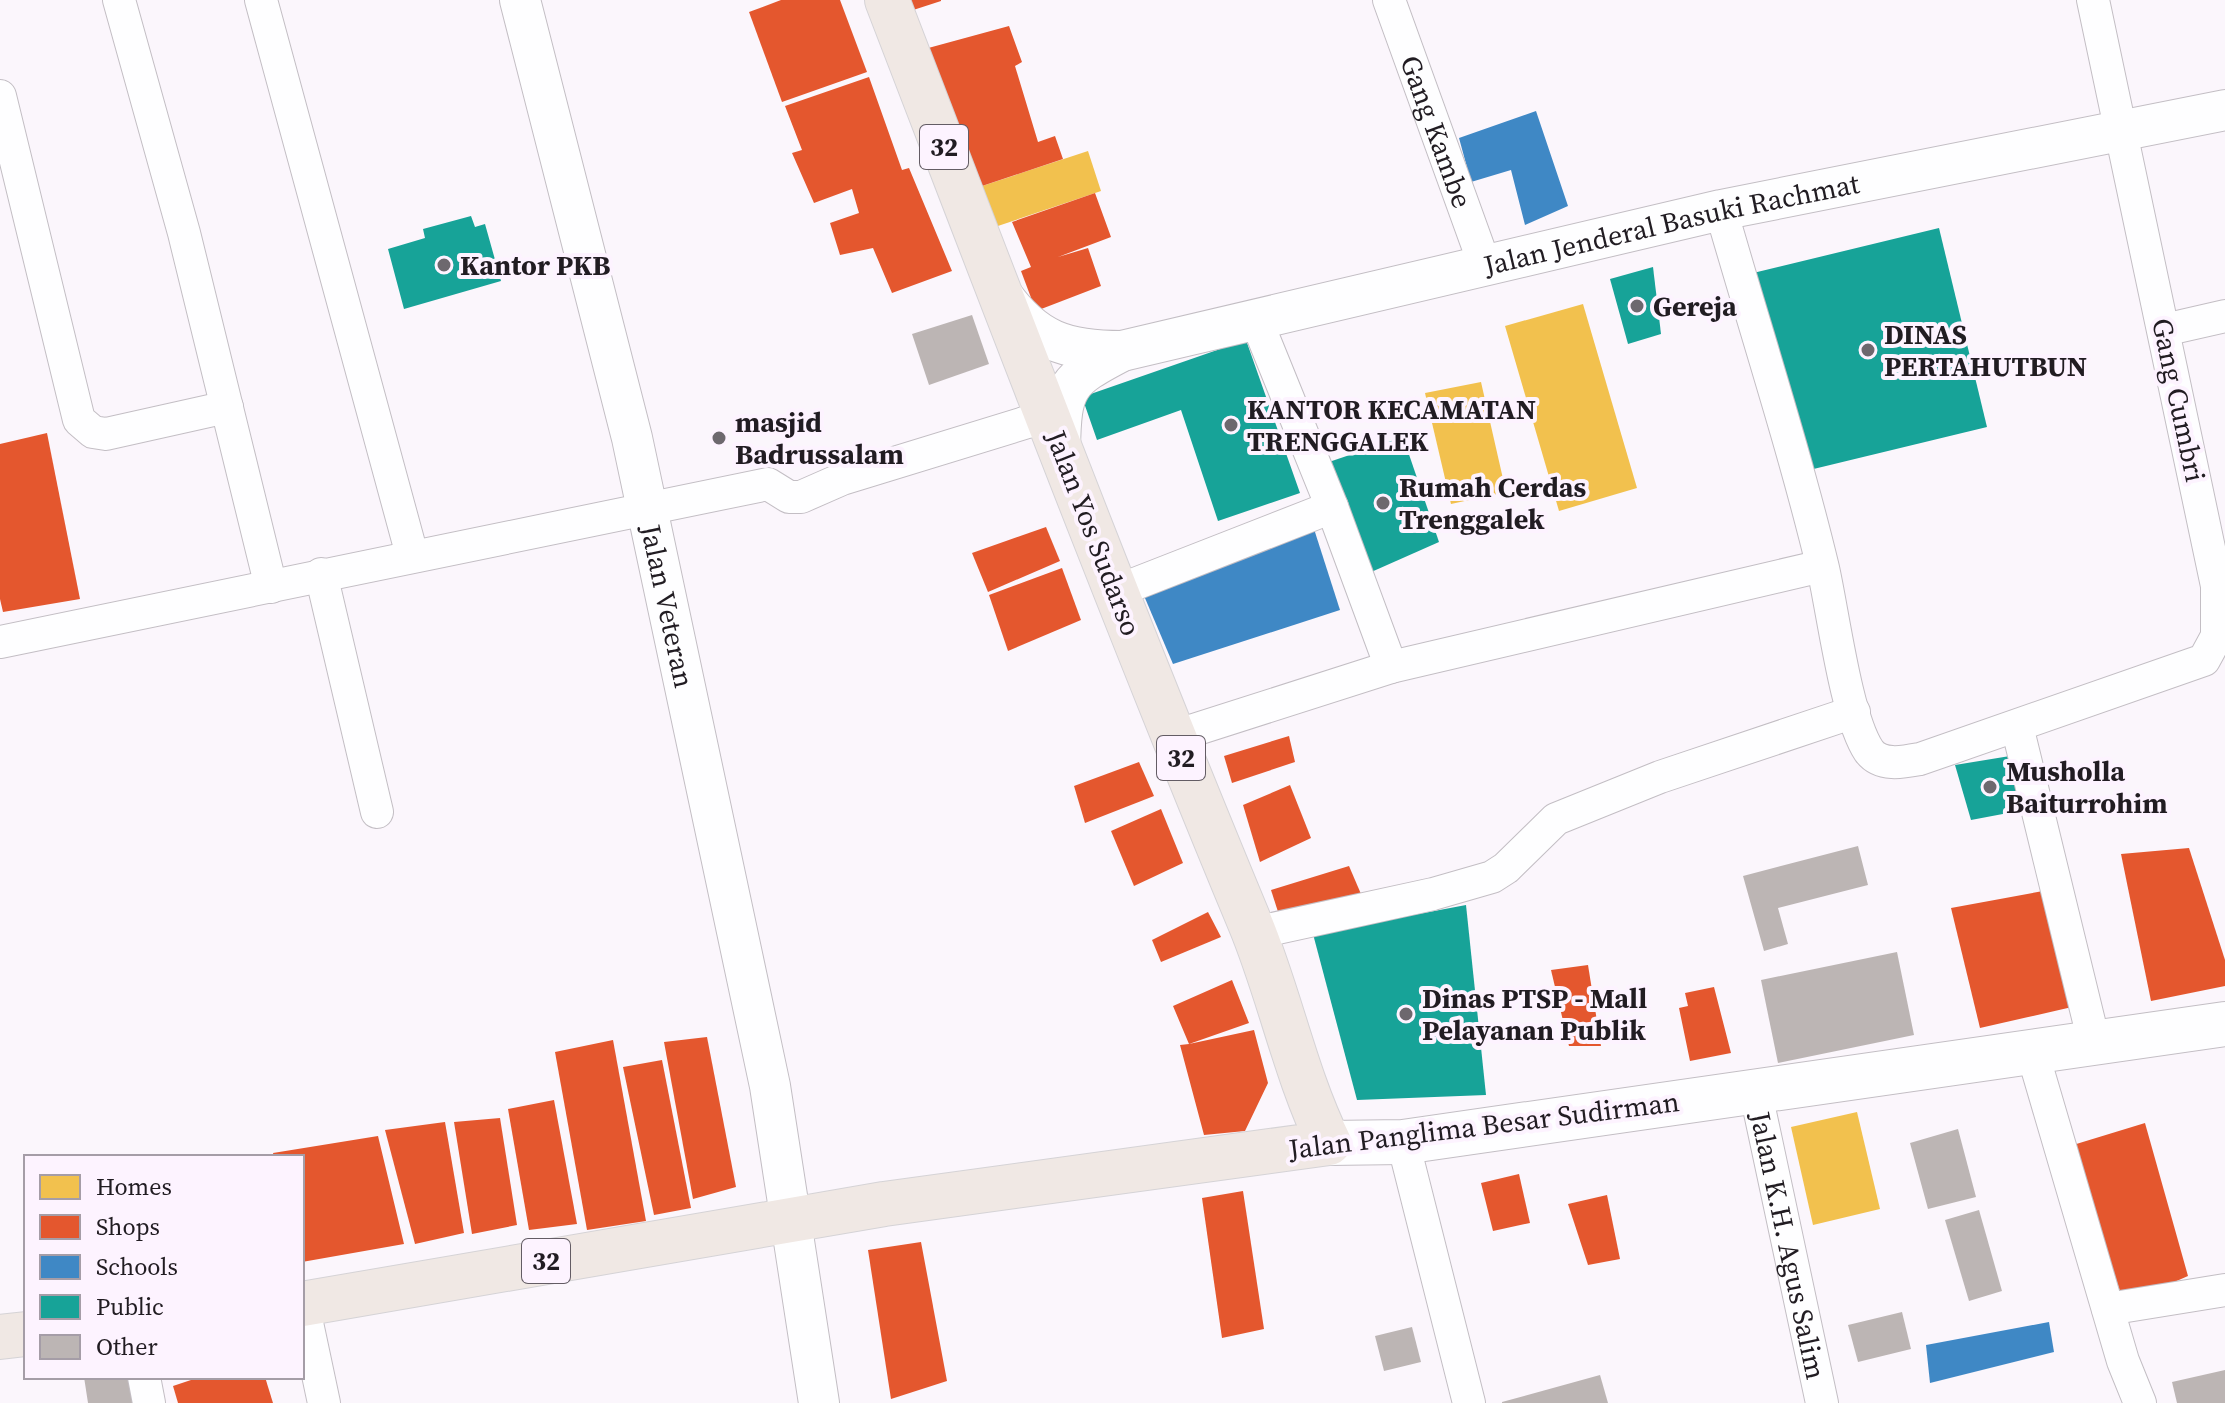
<svg xmlns="http://www.w3.org/2000/svg" width="2225" height="1403" font-family="'Source Serif 4',serif">
	<rect width="100%" height="100%" fill="#fbf6fc"/>
	<g fill="#f2c14e">
		<path d="M1088,151L1101,191L989,229L976,188Z"/>
		<path d="M1583,304L1637,488L1559,511L1505,326Z"/>
		<path d="M1481,382L1506,492L1451,504L1425,393Z"/>
		<path d="M1857,1112L1880,1209L1813,1225L1791,1127Z"/>
	</g>
	<g fill="#e4572e">
		<path d="M781,0H840L867,72L782,102L749,12Z"/>
		<path d="M901,0H941V1L904,13Z"/>
		<path d="M1009,26L1022,62L1015,66L1038,142L1055,136L1063,159L976,188L921,50Z"/>
		<path d="M869,77L902,170L909,168L952,271L892,293L873,248L840,255L830,223L859,213L852,189L814,203L792,153L802,150L785,106Z"/>
		<path d="M1095,193L1111,237L1058,257L1088,248L1101,286L1036,311L1021,271L1031,267L1012,222Z"/>
		<path d="M47,433L80,599L3,612L0,599V444Z"/>
		<path d="M1046,527L1060,561L988,592L972,553Z"/>
		<path d="M1062,568L1081,620L1008,651L989,595Z"/>
		<path d="M1289,736L1295,762L1232,783L1224,756Z"/>
		<path d="M1139,762L1154,796L1085,823L1074,786Z"/>
		<path d="M1290,785L1311,838L1260,862L1243,805Z"/>
		<path d="M1161,809L1183,863L1134,886L1111,831Z"/>
		<path d="M2189,848L2225,960V986L2151,1001L2121,854Z"/>
		<path d="M1349,866L1361,894L1280,918L1271,890Z"/>
		<path d="M2043,891L2072,1007L1980,1028L1951,908Z"/>
		<path d="M1208,912L1221,937L1161,962L1152,940Z"/>
		<path d="M1588,965L1601,1046H1569L1551,970Z"/>
		<path d="M1232,980L1249,1023L1189,1044L1254,1030L1268,1083L1245,1131L1204,1135L1180,1045L1189,1044L1173,1006Z"/>
		<path d="M1714,987L1731,1053L1690,1061L1679,1008L1688,1006L1685,993Z"/>
		<path d="M707,1037L736,1187L693,1199L664,1042Z"/>
		<path d="M613,1040L646,1221L587,1230L555,1052Z"/>
		<path d="M662,1060L691,1208L654,1215L623,1067Z"/>
		<path d="M554,1100L577,1224L529,1230L508,1109Z"/>
		<path d="M500,1118L517,1225L472,1234L454,1122Z"/>
		<path d="M445,1122L464,1233L415,1244L385,1130Z"/>
		<path d="M2145,1123L2188,1276L2124,1304L2073,1145Z"/>
		<path d="M378,1136L404,1244L302,1262V1157H274L273,1153Z"/>
		<path d="M1519,1174L1530,1223L1493,1231L1481,1183Z"/>
		<path d="M1243,1191L1264,1329L1222,1338L1202,1198Z"/>
		<path d="M1607,1195L1620,1259L1588,1265L1568,1204Z"/>
		<path d="M921,1242L947,1381L891,1399L868,1250Z"/>
		<path d="M200,1377H265L273,1403H178L173,1386Z"/>
	</g>
	<g fill="#3f88c5">
		<path d="M1536,111L1568,206L1525,225L1511,170L1471,182L1459,138Z"/>
		<path d="M1314,529L1340,610L1173,664L1142,591Z"/>
		<path d="M2049,1322L2054,1352L1930,1383L1926,1345Z"/>
	</g>
	<g fill="#17a398">
		<path d="M471,216L475,227L485,224L501,281L404,309L388,249L425,238L423,229Z"/>
		<path d="M1939,228L1987,427L1797,473L1749,274Z"/>
		<path d="M1653,267L1661,334L1628,344L1610,279Z"/>
		<path d="M1246,340L1300,493L1218,521L1181,410L1097,440L1082,397Z"/>
		<path d="M1403,437L1439,542L1369,573L1323,464Z"/>
		<path d="M2010,756L2024,810L1971,820L1955,765Z"/>
		<path d="M1466,905L1486,1095L1357,1100L1313,934Z"/>
	</g>
	<g fill="#bcb5b4">
		<path d="M972,315L989,364L929,385L912,334Z"/>
		<path d="M1858,846L1868,885L1778,908L1788,944L1764,951L1743,876Z"/>
		<path d="M1897,952L1914,1035L1778,1063L1761,980Z"/>
		<path d="M1958,1129L1976,1197L1928,1209L1910,1143Z"/>
		<path d="M1979,1210L2002,1291L1969,1301L1945,1220Z"/>
		<path d="M1902,1312L1911,1349L1858,1362L1848,1325Z"/>
		<path d="M1412,1327L1421,1362L1384,1371L1375,1336Z"/>
		<path d="M2225,1370V1403H2177L2172,1382Z"/>
		<path d="M1600,1375L1608,1403H1502V1402Z"/>
		<path d="M84,1377H139L144,1403H88Z"/>
	</g>
	<g fill="none" stroke-linecap="round" stroke-linejoin="round">
		<g stroke="#c3bec4" stroke-width="34">
			<g id="minor">
				<path d="M119,0L184,233L271,587"/>
				<path d="M261,0L412,555"/>
				<path id="s1" d="M1389,0L1484,263"/>
				<path d="M0,96L79,420L93,432L106,434L227,407"/>
				<path d="M1721,210C1755,329 1794,448 1823,568C1833,612 1846,717 1869,751C1881,767 1904,762 1920,759L2204,660L2217,636V586L2093,0"/>
				<path d="M1255,317L1332,507L1391,667"/>
				<path d="M2164,330L2225,316"/>
				<path d="M321,574L377,812"/>
				<path d="M1117,591L1332,507"/>
				<path d="M0,642L768,484L789,497H801L842,479L1047,416"/>
				<path d="M2017,726L2094,1042"/>
				<path d="M1172,737L1391,667L1822,566"/>
				<path d="M1254,933L1433,894L1492,877L1506,868L1556,819L1660,777L1854,712"/>
				<path d="M2032,1051L2123,1361L2140,1403"/>
				<path id="s2" d="M1755,1089L1822,1403"/>
				<path d="M1403,1142L1469,1403"/>
				<path d="M303,1304L324,1403"/>
				<path d="M2108,1309L2225,1290"/>
				<path d="M144,1377L149,1403"/>
			</g>
		</g>
		<g stroke="#c3bec4" stroke-width="42">
			<g id="tertiary">
				<path id="s3" d="M520,0L632,438L770,1086L819,1403"/>
				<path d="M1002,295C1035,341 1066,351 1122,351"/>
				<path id="s4" d="M1060,450C1061,386 1066,380 1122,351L1721,210L2225,110"/>
			</g>
		</g>
		<g stroke="#c3bec4" stroke-width="46">
			<path id="secondary" d="M1329,1143L1403,1142L2225,1024"/>
		</g>
		<g stroke="#d5d3d6" stroke-width="46">
			<g id="trunk">
				<path d="M302,1304L884,1204L1329,1143C1295,1074 1280,995 1250,923C1123,618 1006,309 887,0"/>
				<path d="M0,1337L26,1334"/>
			</g>
		</g>
		<use href="#minor" stroke="#fefeff" stroke-width="32"/>
		<use href="#tertiary" stroke="#fefeff" stroke-width="40"/>
		<use href="#secondary" stroke="#fefeff" stroke-width="44"/>
		<use href="#trunk" stroke="#f0e8e4" stroke-width="44"/>
	</g>
	<g fill="#6d686e" stroke="#fdf3ff" stroke-width="3">
		<circle cx="444" cy="265" r="8"/>
		<circle cx="1637" cy="306" r="8"/>
		<circle cx="1868" cy="350" r="8"/>
		<circle cx="1231" cy="425" r="8"/>
		<circle cx="719" cy="438" r="8"/>
		<circle cx="1383" cy="503" r="8"/>
		<circle cx="1990" cy="787" r="8"/>
		<circle cx="1406" cy="1014" r="8"/>
	</g>
	<g text-anchor="middle" stroke-width="8" stroke-linejoin="round" paint-order="stroke">
		<g fill="#fdf3ff" stroke="#635c64" stroke-width="2">
			<rect x="920" y="125" width="48" height="44" rx="6"/>
			<rect x="1157" y="736" width="48" height="44" rx="6"/>
			<rect x="522" y="1239" width="48" height="44" rx="6"/>
		</g>
		<g font-size="26" font-weight="bold" fill="#211c22">
			<text x="944" y="156">32</text>
			<text x="1181" y="767">32</text>
			<text x="546" y="1270">32</text>
		</g>
		<g font-size="28" fill="#211c22" stroke="#fdf3ff">
			<text dy="10" stroke="none"><textPath href="#s1" startOffset="140">Gang Kambe</textPath></text>
			<text dy="10" stroke="none"><textPath href="#s4" startOffset="692">Jalan Jenderal Basuki Rachmat</textPath></text>
			<text transform="translate(2179 400) rotate(78)" y="10">Gang Cumbri</text>
			<text transform="translate(1094 533) rotate(69)" y="10">Jalan Yos Sudarso</text>
			<text dy="10" stroke="none"><textPath href="#s3" startOffset="624">Jalan Veteran</textPath></text>
			<text transform="translate(1484 1125) rotate(-7)" y="10">Jalan Panglima Besar Sudirman</text>
			<text dy="10" stroke="none"><textPath href="#s2" startOffset="160">Jalan K.H. Agus Salim</textPath></text>
		</g>
		<g font-size="28" font-weight="bold" fill="#211c22" stroke="#fdf3ff" text-anchor="start">
			<text x="460" y="275">Kantor PKB</text>
			<text x="1653" y="316">Gereja</text>
			<text x="1884" y="344">DINAS<tspan x="1884" dy="32">PERTAHUTBUN</tspan></text>
			<text x="1247" y="419">KANTOR KECAMATAN<tspan x="1247" dy="32">TRENGGALEK</tspan></text>
			<text x="735" y="432">masjid<tspan x="735" dy="32">Badrussalam</tspan></text>
			<text x="1399" y="497">Rumah Cerdas<tspan x="1399" dy="32">Trenggalek</tspan></text>
			<text x="2006" y="781">Musholla<tspan x="2006" dy="32">Baiturrohim</tspan></text>
			<text x="1422" y="1008">Dinas PTSP - Mall<tspan x="1422" dy="32">Pelayanan Publik</tspan></text>
		</g>
	</g>
	<rect x="24" y="1155" width="280" height="224" fill="#fdf3ff" stroke="#a59da7" stroke-width="2"/>
	<rect x="40" y="1175" width="40" height="24" fill="#f2c14e" stroke="#a59da7" stroke-width="2"/>
	<text x="96" y="1195" font-size="24" fill="#211c22">Homes</text>
	<rect x="40" y="1215" width="40" height="24" fill="#e4572e" stroke="#a59da7" stroke-width="2"/>
	<text x="96" y="1235" font-size="24" fill="#211c22">Shops</text>
	<rect x="40" y="1255" width="40" height="24" fill="#3f88c5" stroke="#a59da7" stroke-width="2"/>
	<text x="96" y="1275" font-size="24" fill="#211c22">Schools</text>
	<rect x="40" y="1295" width="40" height="24" fill="#17a398" stroke="#a59da7" stroke-width="2"/>
	<text x="96" y="1315" font-size="24" fill="#211c22">Public</text>
	<rect x="40" y="1335" width="40" height="24" fill="#bcb5b4" stroke="#a59da7" stroke-width="2"/>
	<text x="96" y="1355" font-size="24" fill="#211c22">Other</text>
</svg>
